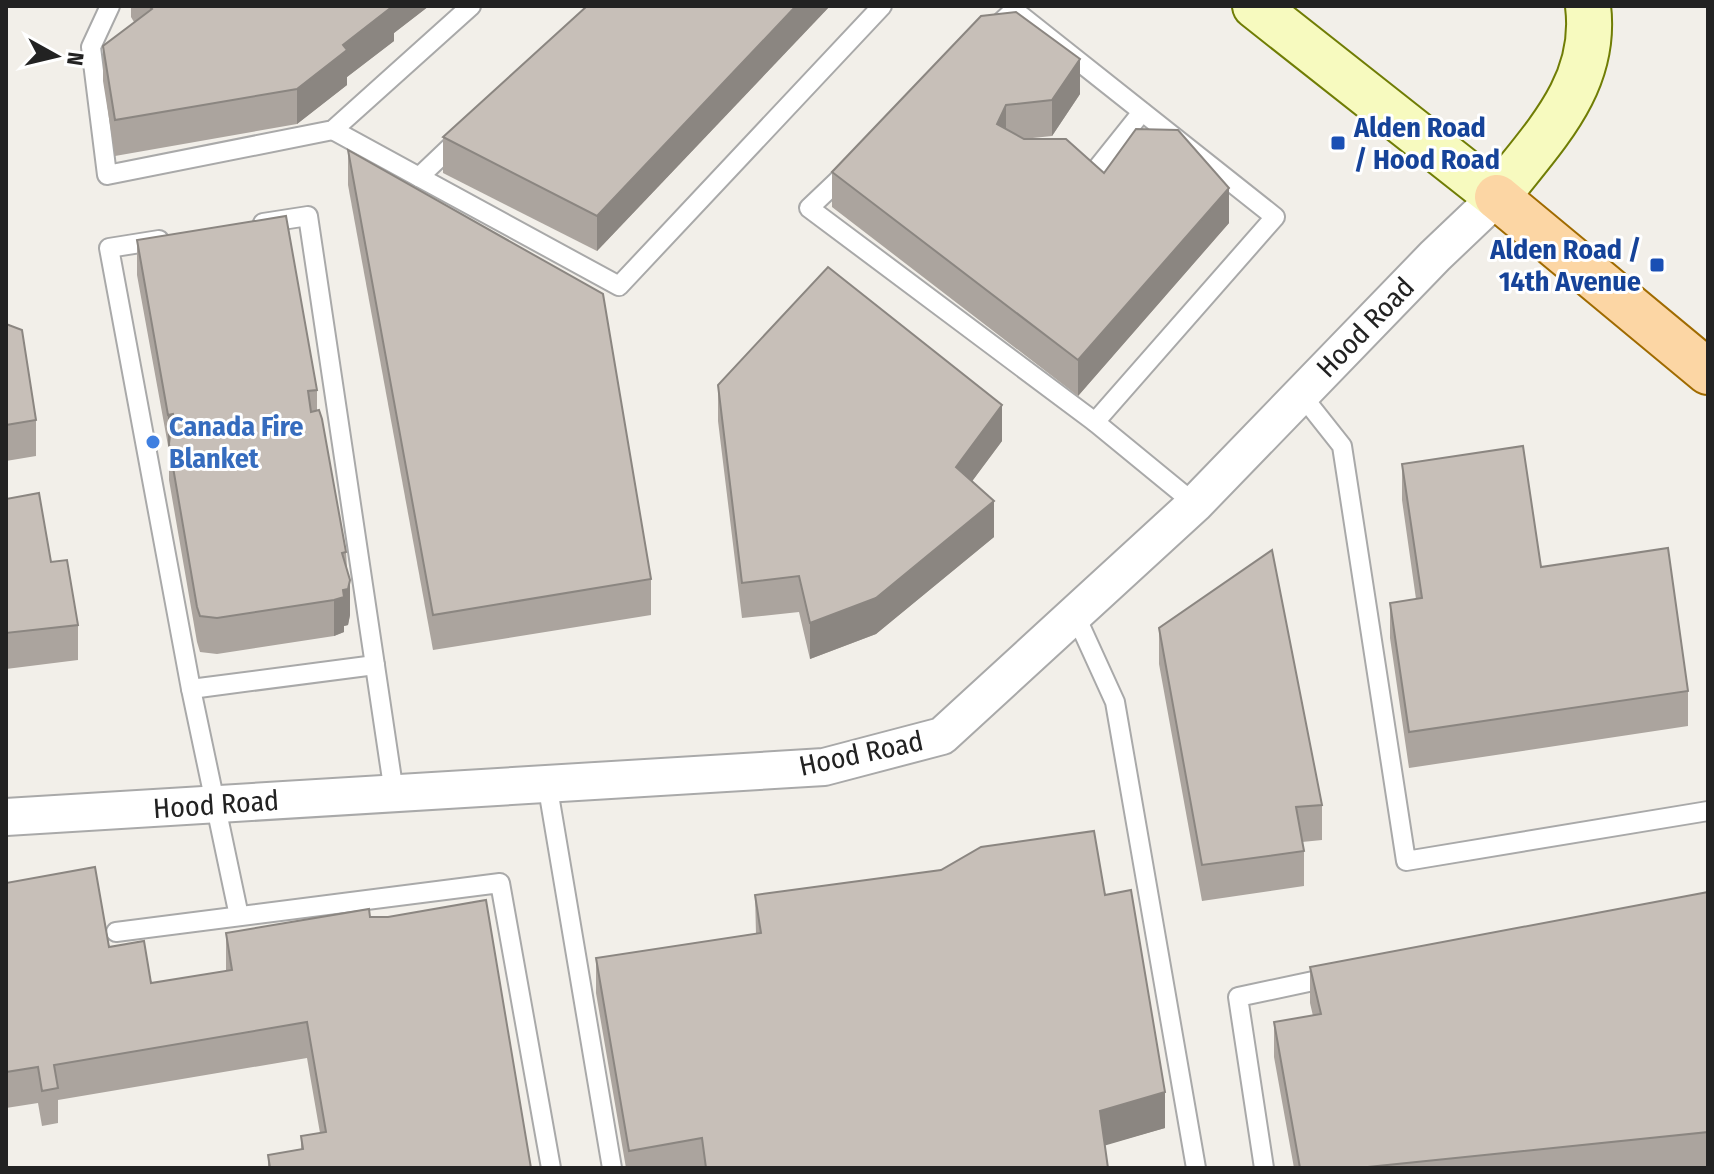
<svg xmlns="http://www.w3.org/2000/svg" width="1714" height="1174" font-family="'Fira Sans Condensed',sans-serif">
	<rect width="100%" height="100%" fill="#f2efe9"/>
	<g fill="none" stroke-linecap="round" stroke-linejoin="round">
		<g stroke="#a9a9a9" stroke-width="22">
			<g id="service">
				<path d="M110,6L91,47L107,175L333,130L471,6"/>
				<path d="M994,29L1014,10L1275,217L1095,422"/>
				<path d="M333,130L419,177L459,139"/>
				<path d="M849,170L809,208L1095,422L1195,504"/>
				<path d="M419,177L619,286L882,6"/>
				<path d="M1090,177L1142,112"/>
				<path d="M263,223L308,216L394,793"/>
				<path d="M159,240L109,248L191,689L375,665"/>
				<path d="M1300,393L1342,446L1406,861L1708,811"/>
				<path d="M1074,612L1115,702L1196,1168"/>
				<path d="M191,689L239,916"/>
				<path d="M547,783L612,1168"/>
				<path d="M116,932L500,883L551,1168"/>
				<path d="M1264,1168L1238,997L1332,977"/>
			</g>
		</g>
		<g stroke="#a9a9a9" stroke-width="40">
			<path id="minor" d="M6,817L824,767L942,736L1195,504L1435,256L1497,197"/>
		</g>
		<g stroke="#707d05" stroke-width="48">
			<path id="secondary" d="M1255,6L1497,197C1542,138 1598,86 1588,6"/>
		</g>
		<g stroke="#a06b00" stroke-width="48">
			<path id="primary" d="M1497,197L1708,372"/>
		</g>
		<use href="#service" stroke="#fff" stroke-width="18"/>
		<use href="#minor" stroke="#fff" stroke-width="36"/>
		<use href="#secondary" stroke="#f7fabf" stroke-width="44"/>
		<use href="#primary" stroke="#fcd6a4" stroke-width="44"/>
	</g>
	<g fill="#aba49e">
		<path d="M131,6H429L394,33V41L347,77V85L297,124L115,156L103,81V46L134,22L131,17Z"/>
		<path d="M830,6L597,251L443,173V137Z"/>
		<path d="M981,16L1080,94L1052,136L1023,139L1104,173L1229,223L1078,396L832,207V172Z"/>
		<path d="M348,150L651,579V615L433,650L348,185Z"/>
		<path d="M137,240L317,390V410L346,552L350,615L348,625L344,626V632L334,636L217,654L200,652L197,642L169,480V451L137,275Z"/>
		<path d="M6,324L36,420V456L6,461Z"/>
		<path d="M718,385L1002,441L972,481L994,537L876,634L810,659L799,612L742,618L718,421Z"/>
		<path d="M1402,464L1541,567L1688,691V726L1409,768L1390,638V603L1416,599L1402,500Z"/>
		<path d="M6,499L51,562L78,625V660L6,669Z"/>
		<path d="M1159,628L1322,805V840L1302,842L1304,851V886L1202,901L1159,664Z"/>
		<path d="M6,883L109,947L151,983L226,971V933L370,917L531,1168H268V1155L301,1149V1136L320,1133L307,1058L58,1100V1123L42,1126L38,1103L6,1108Z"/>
		<path d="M1708,892V1168H1294L1274,1057V1022L1313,1016L1310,1003V967Z"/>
		<path d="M755,895H1105L1165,1128L1104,1145L1108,1168H626L596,993V958L756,934Z"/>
	</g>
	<g fill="#8b8681">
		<path d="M390,6H429L394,33V41L347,77V85L297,124V89L343,45Z"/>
		<path d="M796,6H830L597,251V216Z"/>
		<path d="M1080,59V94L1052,136V100Z"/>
		<path d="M1006,105V141L997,124Z"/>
		<path d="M1229,188V223L1078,396V360Z"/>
		<path d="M1002,405V441L956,503V467Z"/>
		<path d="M173,414V450L169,444L168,451V415Z"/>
		<path d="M994,501V537L876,634L810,659V623Z"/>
		<path d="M350,580V615L348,625L344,626V632L334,636V600Z"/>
		<path d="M1165,1092V1128L1100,1147V1111Z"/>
	</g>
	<g fill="#c7bfb8" stroke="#8b8681" stroke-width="2">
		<path d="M149,6H393L343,45L347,50L297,89L115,120L103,46L152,9Z"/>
		<path d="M587,6H796L597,216L443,137Z"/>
		<path d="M1016,12L1080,59L1052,100L1006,105L997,124L1024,139H1066L1104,173L1136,129L1178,130L1229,188L1078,360L832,172L981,16Z"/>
		<path d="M348,150L603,294L651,579L433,615Z"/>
		<path d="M286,216L317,390L308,391L311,412L319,410L322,419L346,552L342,553L350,580L348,589L343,590L344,597L334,600L217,618L200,616L197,607L169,444L170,435L176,434L173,414L168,415L137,240Z"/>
		<path d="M828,267L1002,405L956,467L994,501L876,598L810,623L799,576L742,583L718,385Z"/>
		<path d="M6,324L22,330L36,420L6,425Z"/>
		<path d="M1523,446L1541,567L1668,548L1688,691L1409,732L1390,603L1422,598L1402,464Z"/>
		<path d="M39,493L51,562L67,560L78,625L6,633V499Z"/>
		<path d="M1272,550L1322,805L1296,807L1304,851L1202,865L1159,628Z"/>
		<path d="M1094,831L1105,895L1131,890L1165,1092L1100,1111L1108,1168H706L702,1138L629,1151L596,958L761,933L755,895L941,870L981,847Z"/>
		<path d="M95,867L109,947L144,941L151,983L232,970L226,933L369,909L370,917H388L486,900L531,1168H270L268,1155L303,1149L301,1136L326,1132L307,1022L54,1065L58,1088L42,1091L38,1067L6,1072V883Z"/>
		<path d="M1708,892V1132L1358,1168H1300L1274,1022L1321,1014L1310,967Z"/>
	</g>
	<g fill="#1a4fb4" stroke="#fff" stroke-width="3">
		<rect x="1330" y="135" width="16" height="16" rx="4"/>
		<rect x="1649" y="257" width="16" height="16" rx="4"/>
	</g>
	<circle fill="#3f7fe0" stroke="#fff" stroke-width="3" cx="153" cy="442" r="8"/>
	<g text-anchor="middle" stroke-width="6" stroke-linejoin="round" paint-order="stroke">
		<g font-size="28" font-weight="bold" fill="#164399" stroke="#fff" text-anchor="start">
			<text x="1354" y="137">Alden Road<tspan x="1354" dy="32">/ Hood Road</tspan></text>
			<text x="1641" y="259" text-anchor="end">Alden Road /<tspan x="1641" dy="32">14th Avenue</tspan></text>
		</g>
		<g font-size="28" fill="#222" stroke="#fff">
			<text transform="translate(1365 327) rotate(-46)" y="10">Hood Road</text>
			<text transform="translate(861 753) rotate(-12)" y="10">Hood Road</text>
			<text transform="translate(216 804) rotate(-4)" y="10">Hood Road</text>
		</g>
		<g font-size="28" font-weight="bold" fill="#366cbe" stroke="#fff" text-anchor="start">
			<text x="169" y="436">Canada Fire<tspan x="169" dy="32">Blanket</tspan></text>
		</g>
	</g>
	<rect width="1714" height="1174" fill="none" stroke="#222222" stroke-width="16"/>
	<g transform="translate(56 56) rotate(98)" stroke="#ffffff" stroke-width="6" paint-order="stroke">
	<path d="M0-6L14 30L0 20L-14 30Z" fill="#222222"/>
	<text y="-12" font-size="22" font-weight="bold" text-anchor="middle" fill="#222222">N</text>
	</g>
</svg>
